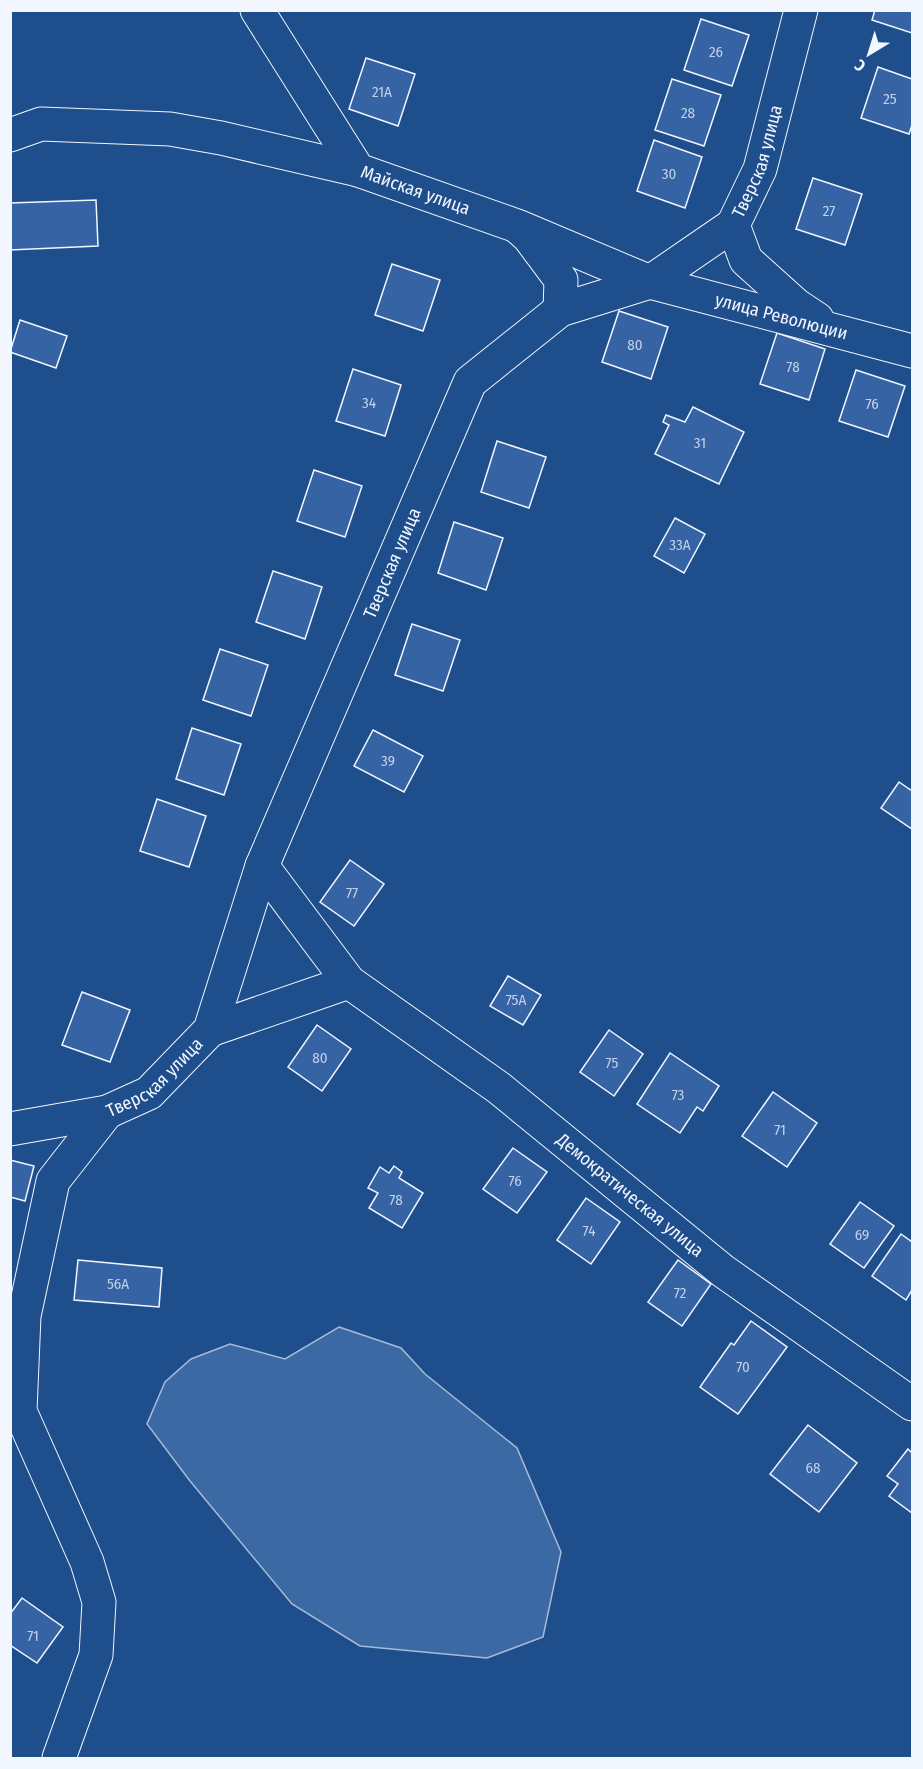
<svg xmlns="http://www.w3.org/2000/svg" width="923" height="1769" font-family="'Fira Sans Condensed',sans-serif">
	<rect width="100%" height="100%" fill="#1f4e8c"/>
	<path fill="#3b69a3" stroke="#a8bbd7" stroke-width="1.5" d="M339,1327L401,1348L425,1374L517,1448L561,1552L543,1637L487,1658L360,1646L292,1604L190,1481L147,1424L165,1382L191,1359L230,1344L285,1359Z"/>
	<g fill="#3563a3" stroke="#f2f6ff" stroke-width="1.5">
		<path d="M875,10H912V33L872,20Z"/>
		<path d="M701,19L749,35L732,86L684,70Z"/>
		<path d="M366,58L415,74L398,126L349,109Z"/>
		<path d="M878,67L912,79V125L909,134L861,118Z"/>
		<path d="M672,79L721,95L704,146L655,130Z"/>
		<path d="M654,140L702,157L685,208L637,191Z"/>
		<path d="M813,178L862,194L845,245L796,229Z"/>
		<path d="M96,200L98,246L10,250V203Z"/>
		<path d="M392,264L440,280L423,331L375,315Z"/>
		<path d="M619,311L668,327L651,379L602,362Z"/>
		<path d="M20,320L67,336L56,368L10,352Z"/>
		<path d="M777,333L825,349L809,400L760,384Z"/>
		<path d="M353,369L401,385L385,436L336,421Z"/>
		<path d="M856,370L905,386L888,437L839,421Z"/>
		<path d="M693,407L744,432L719,484L655,454L669,425L663,422L666,415L685,422Z"/>
		<path d="M497,441L546,457L529,508L481,492Z"/>
		<path d="M314,470L362,486L345,537L297,521Z"/>
		<path d="M675,518L705,534L684,573L654,556Z"/>
		<path d="M454,522L503,538L486,590L438,573Z"/>
		<path d="M273,571L322,587L305,639L256,622Z"/>
		<path d="M412,624L460,640L443,691L395,675Z"/>
		<path d="M220,649L268,665L251,716L203,700Z"/>
		<path d="M192,728L241,744L224,795L176,779Z"/>
		<path d="M373,730L423,756L404,792L354,766Z"/>
		<path d="M899,782L912,791V829L881,808Z"/>
		<path d="M157,799L206,816L189,867L140,851Z"/>
		<path d="M350,860L384,884L354,926L320,902Z"/>
		<path d="M508,976L541,995L523,1025L490,1006Z"/>
		<path d="M82,992L130,1010L110,1062L62,1045Z"/>
		<path d="M317,1025L351,1049L322,1091L288,1067Z"/>
		<path d="M609,1030L643,1054L614,1096L580,1072Z"/>
		<path d="M670,1053L719,1086L703,1111L697,1107L680,1133L637,1104Z"/>
		<path d="M773,1092L817,1123L787,1167L742,1136Z"/>
		<path d="M513,1148L547,1172L517,1213L483,1189Z"/>
		<path d="M10,1160L34,1166L25,1201L10,1197Z"/>
		<path d="M394,1166L402,1172L399,1178L423,1193L402,1228L369,1208L378,1193L368,1188L380,1167L389,1173Z"/>
		<path d="M586,1198L620,1222L591,1264L557,1240Z"/>
		<path d="M860,1202L894,1226L864,1268L830,1244Z"/>
		<path d="M901,1234L912,1242V1290L906,1300L872,1276Z"/>
		<path d="M78,1260L162,1268L159,1307L74,1300Z"/>
		<path d="M678,1260L711,1284L682,1326L648,1302Z"/>
		<path d="M751,1321L787,1347L738,1414L700,1387L731,1343L734,1345Z"/>
		<path d="M808,1425L857,1463L819,1512L770,1474Z"/>
		<path d="M908,1449L912,1453V1513L889,1496L898,1484L887,1476Z"/>
		<path d="M22,1598L63,1627L37,1663L10,1645V1614Z"/>
	</g>
	<g fill="none" stroke-linecap="round" stroke-linejoin="round">
		<g stroke="#f2f6ff" stroke-width="35">
			<g id="minor">
				<path id="s1" d="M257,10L358,170L517,226L650,282L912,351"/>
				<path d="M10,135L41,124L170,129L221,138L358,170"/>
				<path d="M733,225L746,260L796,305L817,319"/>
				<path d="M520,229L529,237L561,280L560,310"/>
				<path id="s2" d="M262,866L349,982L499,1088L723,1271L912,1404"/>
				<path d="M210,1030L349,982"/>
				<path id="s3" d="M10,1129L107,1112L149,1093L210,1030L262,866L470,382L560,310L650,282L733,225L760,169L801,10"/>
				<path d="M59,1758L96,1655L99,1602L87,1562L20,1411L24,1316L53,1181L107,1112"/>
			</g>
		</g>
		<use href="#minor" stroke="#1f4e8c" stroke-width="33"/>
	</g>
	<g text-anchor="middle" stroke-width="4.5" stroke-linejoin="round" paint-order="stroke">
		<g font-size="15" fill="#c3d1e8">
			<text x="716" y="57">26</text>
			<text x="382" y="97">21А</text>
			<text x="890" y="104">25</text>
			<text x="688" y="118">28</text>
			<text x="669" y="179">30</text>
			<text x="829" y="216">27</text>
			<text x="635" y="350">80</text>
			<text x="793" y="372">78</text>
			<text x="369" y="408">34</text>
			<text x="872" y="409">76</text>
			<text x="700" y="448">31</text>
			<text x="680" y="550">33А</text>
			<text x="388" y="766">39</text>
			<text x="352" y="898">77</text>
			<text x="516" y="1005">75А</text>
			<text x="320" y="1063">80</text>
			<text x="612" y="1068">75</text>
			<text x="678" y="1100">73</text>
			<text x="780" y="1135">71</text>
			<text x="515" y="1186">76</text>
			<text x="396" y="1205">78</text>
			<text x="589" y="1236">74</text>
			<text x="862" y="1240">69</text>
			<text x="118" y="1289">56А</text>
			<text x="680" y="1298">72</text>
			<text x="743" y="1372">70</text>
			<text x="813" y="1473">68</text>
			<text x="33" y="1641">71</text>
		</g>
		<g font-size="18" fill="#f2f6ff" stroke="#1f4e8c">
			<text dy="6" stroke="none"><textPath href="#s3" startOffset="1310">Тверская улица</textPath></text>
			<text dy="6" stroke="none"><textPath href="#s1" startOffset="250">Майская улица</textPath></text>
			<text dy="6" stroke="none"><textPath href="#s1" startOffset="638">улица Революции</textPath></text>
			<text dy="6" stroke="none"><textPath href="#s3" startOffset="734">Тверская улица</textPath></text>
			<text dy="6" stroke="none"><textPath href="#s3" startOffset="158">Тверская улица</textPath></text>
			<text dy="6" stroke="none"><textPath href="#s2" startOffset="498">Демократическая улица</textPath></text>
		</g>
	</g>
	<rect width="923" height="1769" fill="none" stroke="#f2f6ff" stroke-width="24"/>
	<g transform="translate(869 54) rotate(218)" stroke="#1f4e8c" stroke-width="4.5" paint-order="stroke">
	<path d="M0-4.5L10 22L0 15L-10 22Z" fill="#f2f6ff"/>
	<text y="-9" font-size="16" font-weight="bold" text-anchor="middle" fill="#f2f6ff">С</text>
	</g>
</svg>
